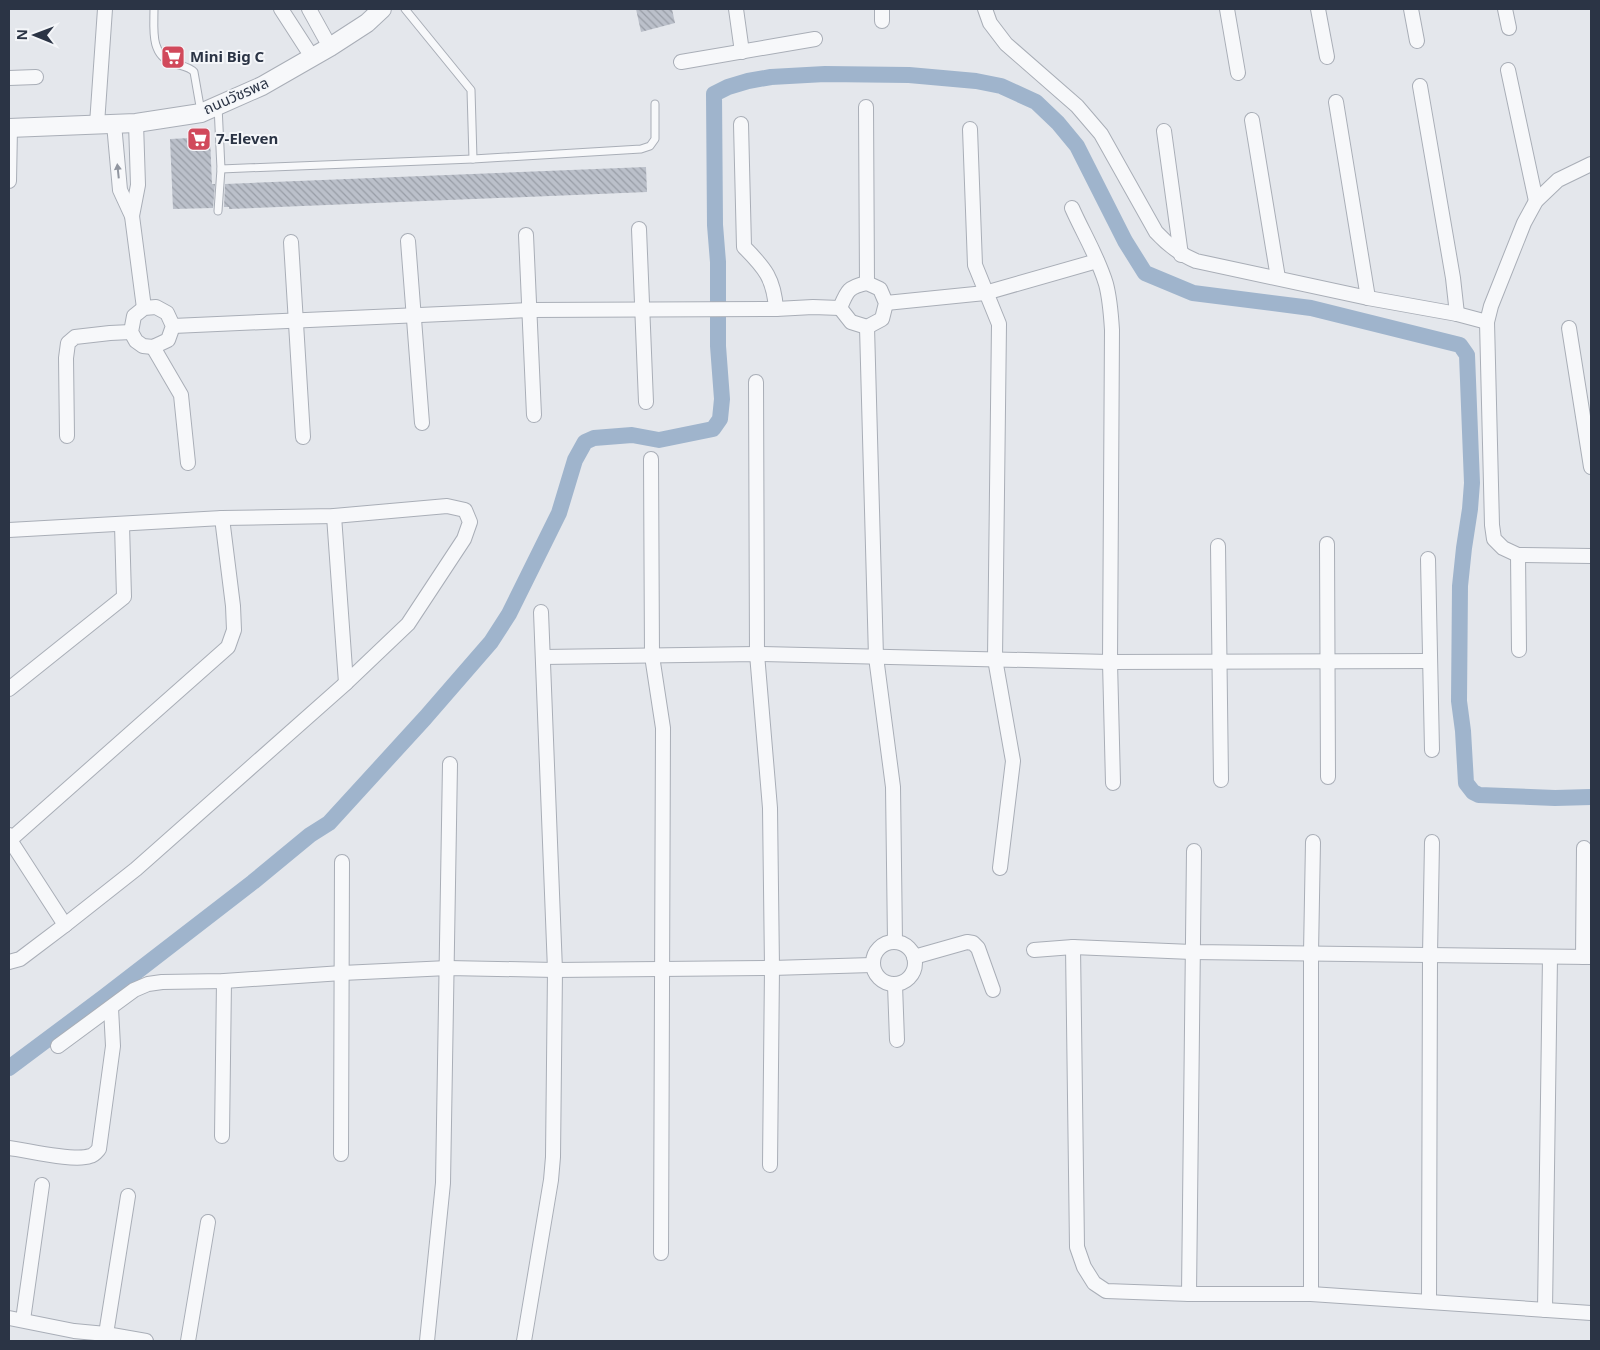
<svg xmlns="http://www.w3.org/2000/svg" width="1600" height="1350" font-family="'Noto Sans','Noto Sans Thai',sans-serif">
	<defs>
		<pattern id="building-back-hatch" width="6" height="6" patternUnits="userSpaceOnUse" patternTransform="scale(1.25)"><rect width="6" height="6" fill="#bbc0ca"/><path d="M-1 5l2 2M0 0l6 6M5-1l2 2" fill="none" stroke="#989da6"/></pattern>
	</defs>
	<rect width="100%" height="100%" fill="#e4e7ec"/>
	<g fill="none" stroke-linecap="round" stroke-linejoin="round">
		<path stroke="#9fb4cc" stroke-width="16" d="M9,1068L104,997L253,882L310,835L329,823L425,718L491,642L509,614L559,513L575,460L585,442L594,438L632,435L659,440L713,429L720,419L722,399L718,346V262L715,225L714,94L728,87L748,81L771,77L825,74L909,75L976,81L1001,86L1036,102L1058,123L1077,146L1125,241L1145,273L1193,293L1311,308L1460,345L1467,355L1472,483L1470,509L1464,548L1460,586L1459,701L1463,731L1466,783L1473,792L1479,795L1555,798L1591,797"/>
	</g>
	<g fill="url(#building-back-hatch)">
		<path d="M636,9H672L675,23L641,32Z"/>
		<path d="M210,137L212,184H215L213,208L173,209L170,139Z"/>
		<path d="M646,167L647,192L229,209V207H224L225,184Z"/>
	</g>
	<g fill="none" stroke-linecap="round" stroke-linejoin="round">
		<g stroke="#a9aeb7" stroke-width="9">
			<g id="service">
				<path d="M154,9C154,29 150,55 173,63C180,66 189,66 194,72L201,112"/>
				<path d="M405,9L471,90L473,159"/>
				<path d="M218,106L221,169L473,159L641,149L650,146L655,139V104"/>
				<path d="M218,211L221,169"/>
			</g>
		</g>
		<g stroke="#a9aeb7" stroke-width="16">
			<g id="minor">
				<path d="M281,9L312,57"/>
				<path d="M309,9L330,47"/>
				<path d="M736,9L742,52"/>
				<path d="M882,9V21"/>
				<path d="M985,9L990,23L1006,44L1077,106L1101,134L1156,232C1168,245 1179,254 1196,261L1368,298L1457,314L1487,322"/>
				<path d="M1227,9L1238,73"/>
				<path d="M1318,9L1327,57"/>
				<path d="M1411,9L1417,41"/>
				<path d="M1505,9L1509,28"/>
				<path d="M681,62L815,39"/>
				<path d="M1508,70L1536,201"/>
				<path d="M9,78L36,77"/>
				<path d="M1420,86L1453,278L1457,314"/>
				<path d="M1336,102L1368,298"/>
				<path d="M866,107L867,283"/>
				<path d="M1252,120L1278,278"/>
				<path d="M97,124L105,9"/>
				<path d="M114,124L120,190L132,216L144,308"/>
				<path d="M741,124L744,247C765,268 774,279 776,309"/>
				<path d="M970,129L975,265L999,324L995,659L1013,761L1000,868"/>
				<path d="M1164,131L1181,255"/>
				<path d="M1591,164L1558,180L1536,201L1524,223L1491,306L1487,322L1492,525L1494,539L1503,548L1518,555L1591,556"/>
				<path d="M9,181L10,128"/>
				<path d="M1072,208C1083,233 1098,257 1106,284C1110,299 1111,314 1112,330L1110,662L1113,783"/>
				<path d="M132,216L138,185L136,123"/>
				<path d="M639,229L646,402"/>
				<path d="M526,235L534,415"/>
				<path d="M408,241L422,423"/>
				<path d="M291,242L303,437"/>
				<path d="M867,283L880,289L886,303L882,319L867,327L851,322L840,308C847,291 848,287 867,283Z"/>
				<path d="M886,303L985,293L1097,261"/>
				<path d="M156,307L167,313L173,326L168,340L153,347L143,346L136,341L131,332L134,316L144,308Z"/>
				<path d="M173,326L530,310L776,309L813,307L840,308"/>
				<path d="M867,327L876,657L893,787L895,942"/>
				<path d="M1569,328L1591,467"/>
				<path d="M153,347L181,395L188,463"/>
				<path d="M756,382L757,654L770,808L772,968L770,1165"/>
				<path d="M67,436L66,358L68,343L75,337L110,333L131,332"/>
				<path d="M651,459L652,656L663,728L661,1253"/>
				<path d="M334,516L346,683"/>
				<path d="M9,530L222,518L334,516L447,506L465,510L470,522L464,539L408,624L346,683L136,869L65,925L20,959L9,962"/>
				<path d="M1327,544L1328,777"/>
				<path d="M1218,546L1221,780"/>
				<path d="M1518,555L1519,650"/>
				<path d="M1428,559L1432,750"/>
				<path d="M543,657L757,654L1110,662L1430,661"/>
				<path d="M9,689L124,597L122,525"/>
				<path d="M9,835L10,840L65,925"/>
				<path d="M10,840L228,647L234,630L233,606L222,518"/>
				<circle cx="894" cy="963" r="21"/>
				<path d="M1073,947L1077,1247L1084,1267L1094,1283L1106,1291L1189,1294H1311L1591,1313"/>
				<path d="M1034,950L1073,947L1192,952L1591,957"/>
				<path d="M914,957L967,942L973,943L978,948L993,990"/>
				<path d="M1583,957L1584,848"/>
				<path d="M895,985L897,1040"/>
				<path d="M58,1046L134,990L148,984L162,982L224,981L342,973L448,968L555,970L772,968L872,965"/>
				<path d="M222,1136L224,981"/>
				<path d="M9,1148C27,1150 74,1162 90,1156C95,1155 96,1152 99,1149L113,1046L111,1008"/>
				<path d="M341,1154L342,862"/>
				<path d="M1189,1294L1194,851"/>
				<path d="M1311,1294V953L1313,842"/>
				<path d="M1429,1301L1430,955L1432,842"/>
				<path d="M1545,1310L1550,957"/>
				<path d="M9,1318L74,1331L106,1334L146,1341"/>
				<path d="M23,1320L42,1185"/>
				<path d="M106,1334L128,1196"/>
				<path d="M188,1341L208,1222"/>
				<path d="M427,1341L443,1183L450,764"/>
				<path d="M524,1341L551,1180L553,1157L555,970L541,612"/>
			</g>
		</g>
		<g stroke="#a9aeb7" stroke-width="20">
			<path id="tertiary" d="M9,128L136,123L201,113L262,86L330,47L367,23L382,9"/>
		</g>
		<use href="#service" stroke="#f7f8fa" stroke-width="7"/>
		<use href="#minor" stroke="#f7f8fa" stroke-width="14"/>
		<use href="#tertiary" stroke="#f7f8fa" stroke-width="18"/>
	</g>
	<defs><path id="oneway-solid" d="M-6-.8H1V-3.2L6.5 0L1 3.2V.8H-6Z" transform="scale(1.25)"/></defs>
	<use fill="#9196a0" href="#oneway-solid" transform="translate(118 171) rotate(-96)"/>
	<defs>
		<g id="supermarket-square" transform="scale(1.25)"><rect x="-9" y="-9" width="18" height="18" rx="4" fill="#d1495b" stroke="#f4f6f9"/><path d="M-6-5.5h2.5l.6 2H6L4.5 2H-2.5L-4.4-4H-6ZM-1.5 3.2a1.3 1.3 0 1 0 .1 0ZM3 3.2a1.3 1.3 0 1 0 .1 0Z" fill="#fff"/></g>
	</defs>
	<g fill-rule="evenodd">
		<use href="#supermarket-square" x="173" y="57"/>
		<use href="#supermarket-square" x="199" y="139"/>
	</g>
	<g text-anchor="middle" stroke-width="4" stroke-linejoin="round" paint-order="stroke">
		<g font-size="15" font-weight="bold" fill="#2b3445" stroke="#f4f6f9" text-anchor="start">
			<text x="190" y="62">Mini Big C</text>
			<text x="216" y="144">7-Eleven</text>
		</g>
		<g font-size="15" fill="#2b3445" stroke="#f4f6f9">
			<text transform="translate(236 96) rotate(-24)" y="5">ถนนวัชรพล</text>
		</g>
	</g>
	<rect width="1600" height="1350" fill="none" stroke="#2b3445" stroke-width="20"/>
	<g transform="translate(35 35) rotate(271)" stroke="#f4f6f9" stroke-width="4" paint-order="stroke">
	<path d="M0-4L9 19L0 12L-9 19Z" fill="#2b3445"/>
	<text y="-8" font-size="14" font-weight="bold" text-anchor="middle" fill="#2b3445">N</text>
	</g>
</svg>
